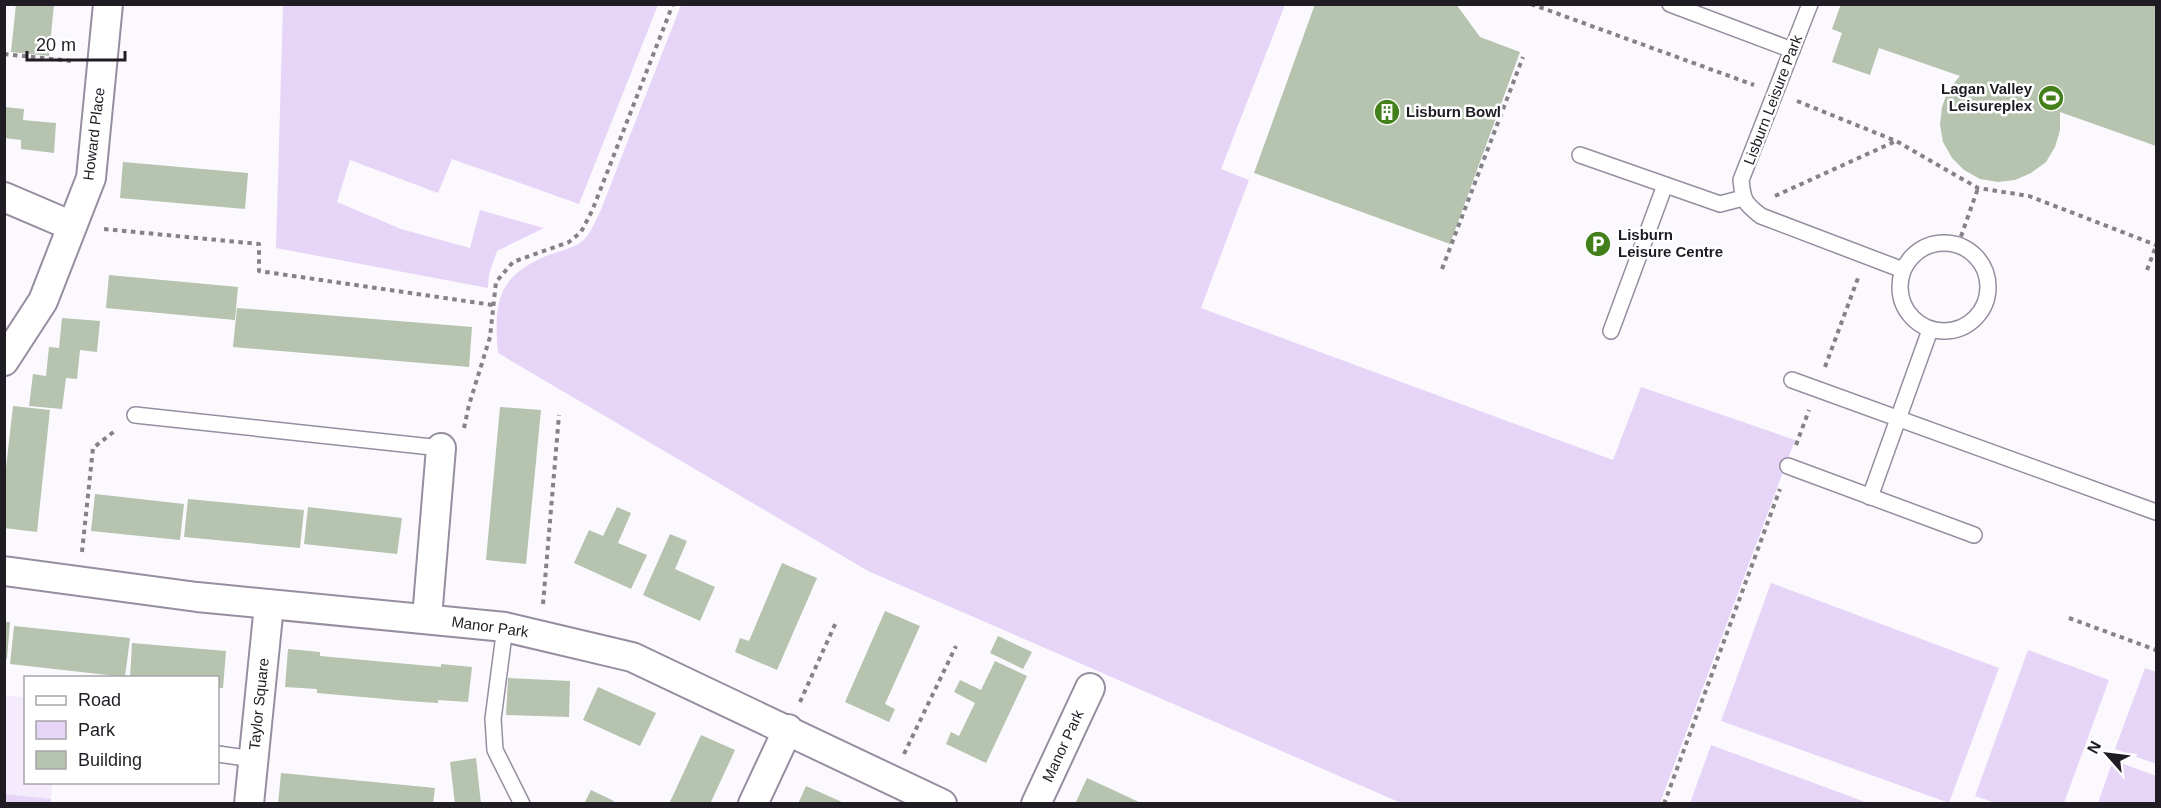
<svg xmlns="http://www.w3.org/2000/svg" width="2161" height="808" font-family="Helvetica,sans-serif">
	<rect width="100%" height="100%" fill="#fbf9fe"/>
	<path fill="#f4ebfc" d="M5,696L25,697L26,782L52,783L51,799L5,794Z"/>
	<g fill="#e7d5f7">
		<path d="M283,5V4L658,5L579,204L452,159L438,193L350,160L337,202L401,229L470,248L480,210L544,228L497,251L489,274L488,288L276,248Z"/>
		<path d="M681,5H1285L1221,169L1249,180L1201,308L1613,460L1641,387L1795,440L1660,803H1401L868,571L498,353C494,304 496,277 546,256C557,252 570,249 580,243C589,238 595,221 600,212Z"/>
		<path d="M1771,583L1999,668L1949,803L1721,721Z"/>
		<path d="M2028,650L2109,680L2064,803H1996L1975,796Z"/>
		<path d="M2145,668L2156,672V764L2115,749Z"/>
		<path d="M1711,745L1868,803H1690Z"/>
		<path d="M2113,760L2156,776V803H2098Z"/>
		<path d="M5,794L51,799V803H5Z"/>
	</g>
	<g fill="#b5c3af">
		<path d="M16,4H54L49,56L11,52Z"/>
		<path d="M1315,4H1456L1480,37L1520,52L1450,244L1254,173Z"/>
		<path d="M1841,4H2156V146L2060,112V130L2055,147L2046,162L2031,173L2015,180L1998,182L1980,179L1964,170L1952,158L1943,142L1940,125L1942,107L1948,90L1960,76L1879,48L1870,75L1832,62L1842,33L1832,29Z"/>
		<path d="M4,107L24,109L23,120L56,123L54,153L21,149V140L4,138Z"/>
		<path d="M123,162L248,173L245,209L120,198Z"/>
		<path d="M109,275L238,287L235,320L106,308Z"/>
		<path d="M237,308L472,327L469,367L233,347Z"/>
		<path d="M62,318L100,321L97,352L80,350L77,379L66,378L62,409L29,406L33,374L46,376L49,347L59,348Z"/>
		<path d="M13,406L50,410L37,532L4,528V485Z"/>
		<path d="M500,407L541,410L526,564L486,560Z"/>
		<path d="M95,494L184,504L180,540L91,531Z"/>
		<path d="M188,499L304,510L300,548L184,537Z"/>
		<path d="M308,507L402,518L397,554L304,544Z"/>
		<path d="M617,507L631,513L618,543L647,555L631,589L574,563L589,530L603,536Z"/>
		<path d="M670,534L687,541L675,569L715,587L700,621L643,595Z"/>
		<path d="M782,563L817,578L777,670L735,652L740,638L749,641Z"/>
		<path d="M885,611L920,626L885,704L895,709L889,722L845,702Z"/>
		<path d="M4,622H10L7,659L4,658Z"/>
		<path d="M14,626L130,638L125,677L10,664Z"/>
		<path d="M998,636L1032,652L1023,669L990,653Z"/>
		<path d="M132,643L226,651L223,688H218V678H130Z"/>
		<path d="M288,649L320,652V656L441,667V664L472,667L468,702L438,700V703L408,701L317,693V689L285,687Z"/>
		<path d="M995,661L1027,676L986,763L946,744L951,732L959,736L975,703L954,692L960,680L981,690Z"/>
		<path d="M508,678L570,681L569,717L506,715Z"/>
		<path d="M598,687L656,713L640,746L583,720Z"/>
		<path d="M701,735L735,750L710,804H669Z"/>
		<path d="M476,758L481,804H455L450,762Z"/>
		<path d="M281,773L435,788L433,804H278Z"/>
		<path d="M1087,778L1111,789L1143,804H1075Z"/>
		<path d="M806,786L842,802L841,804H798Z"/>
		<path d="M591,790L614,801L613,804H584Z"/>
	</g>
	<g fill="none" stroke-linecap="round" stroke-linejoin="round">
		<g stroke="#978da1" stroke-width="18">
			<g id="lane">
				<path d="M1670,4L1792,50"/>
				<path d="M1810,4L1741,180C1743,200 1744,203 1761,216L1903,270"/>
				<path d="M1580,155L1720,204L1743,198"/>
				<circle cx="1944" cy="287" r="44"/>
				<path d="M1611,331L1665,185"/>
				<path d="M1792,380L2156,512"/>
				<path d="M135,415L441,448"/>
				<path d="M1788,466L1974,535"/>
				<path d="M1870,497L1930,330"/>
				<path d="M505,627L493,719L495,750L522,804"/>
				<path d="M218,754L253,759"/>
			</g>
		</g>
		<g stroke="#978da1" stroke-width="32">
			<g id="street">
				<path d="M4,197L72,226"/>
				<path d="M4,361L43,301L91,178L108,4"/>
				<path d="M4,571L197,597L505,627L632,657L942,804"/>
				<path d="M427,618L441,448"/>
				<path d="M249,804L269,605"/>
				<path d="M753,804L788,729"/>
				<path d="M1036,804L1090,688"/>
			</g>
		</g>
		<g stroke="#848187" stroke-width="4" stroke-dasharray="4.5 4.5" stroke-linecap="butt">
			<path d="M1531,4L1754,85"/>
			<path d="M4,54L71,61"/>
			<path d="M1797,101L1896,141L1978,188L2029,196L2156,245"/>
			<path d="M1775,196L1896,141"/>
			<path d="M104,229L259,244V271L493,305"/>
			<path d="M1958,245L1978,188"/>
			<path d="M1442,269L1523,57"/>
			<path d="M2147,270L2156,246"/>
			<path d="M1825,367L1858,278"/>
			<path d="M464,428L469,405L490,337L496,282L513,262L569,242L581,232L592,211L673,4"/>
			<path d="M1796,445L1809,410"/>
			<path d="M82,552L93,448L116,430"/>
			<path d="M543,604L559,415"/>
			<path d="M2069,618L2156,650"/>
			<path d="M800,702L837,620"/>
			<path d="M904,754L956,646"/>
			<path d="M1664,804L1780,489"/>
		</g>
		<use href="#lane" stroke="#fff" stroke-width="15"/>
		<use href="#street" stroke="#fff" stroke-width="28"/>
	</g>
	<defs>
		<g id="stadium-disc" transform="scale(1.35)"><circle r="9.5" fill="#437f1b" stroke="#fff"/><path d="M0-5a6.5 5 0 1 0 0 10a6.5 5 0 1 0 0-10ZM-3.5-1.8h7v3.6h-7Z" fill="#fff"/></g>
		<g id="building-disc" transform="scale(1.35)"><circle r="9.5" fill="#437f1b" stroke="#fff"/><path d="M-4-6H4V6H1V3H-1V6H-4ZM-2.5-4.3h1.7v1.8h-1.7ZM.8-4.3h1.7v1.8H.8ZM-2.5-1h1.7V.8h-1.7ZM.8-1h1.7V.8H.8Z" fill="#fff"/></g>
		<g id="parking-disc" transform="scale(1.35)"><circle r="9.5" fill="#437f1b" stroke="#fff"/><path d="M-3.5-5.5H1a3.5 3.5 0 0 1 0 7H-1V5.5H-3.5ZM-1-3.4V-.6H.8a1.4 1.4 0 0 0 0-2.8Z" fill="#fff"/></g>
	</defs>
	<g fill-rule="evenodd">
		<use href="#stadium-disc" x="2051" y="98"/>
		<use href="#building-disc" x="1387" y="112"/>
		<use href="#parking-disc" x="1598" y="244"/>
	</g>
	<g text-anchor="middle" stroke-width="5" stroke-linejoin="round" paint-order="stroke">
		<g font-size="15" font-weight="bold" fill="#201c23" stroke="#fff" text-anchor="start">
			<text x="2032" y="94" text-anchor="end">Lagan Valley<tspan x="2032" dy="17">Leisureplex</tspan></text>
			<text x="1406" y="117">Lisburn Bowl</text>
			<text x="1618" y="240">Lisburn<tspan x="1618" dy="17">Leisure Centre</tspan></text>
		</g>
		<g font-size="15" fill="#201c23" stroke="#fff">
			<text transform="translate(1773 100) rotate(-69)" y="5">Lisburn Leisure Park</text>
			<text transform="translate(94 134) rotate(-83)" y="5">Howard Place</text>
			<text transform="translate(490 627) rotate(8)" y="5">Manor Park</text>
			<text transform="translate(259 704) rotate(-84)" y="5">Taylor Square</text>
			<text transform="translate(1063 746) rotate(-65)" y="5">Manor Park</text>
		</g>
	</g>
	<rect width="2161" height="808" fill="none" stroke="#201c23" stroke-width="12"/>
	<rect x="24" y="676" width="195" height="108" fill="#ffffff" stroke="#a6a4a7" stroke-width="1.5"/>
	<rect x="36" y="696" width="30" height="9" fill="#ffffff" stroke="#a6a4a7" stroke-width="1.5"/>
	<text x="78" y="706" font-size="18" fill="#201c23">Road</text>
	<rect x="36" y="721" width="30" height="18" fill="#e7d5f7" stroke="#a6a4a7" stroke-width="1.5"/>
	<text x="78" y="736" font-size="18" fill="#201c23">Park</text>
	<rect x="36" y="751" width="30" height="18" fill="#b5c3af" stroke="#a6a4a7" stroke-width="1.5"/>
	<text x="78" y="766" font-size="18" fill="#201c23">Building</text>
	<g transform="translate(2107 754) rotate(298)" stroke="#ffffff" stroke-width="4.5" paint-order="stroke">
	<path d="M0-4.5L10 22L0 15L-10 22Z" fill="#201c23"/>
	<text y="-9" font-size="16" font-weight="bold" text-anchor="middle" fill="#201c23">N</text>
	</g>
	<path d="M27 51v9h98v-9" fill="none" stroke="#201c23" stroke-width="3"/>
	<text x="36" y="51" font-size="18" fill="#201c23" stroke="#ffffff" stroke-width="4.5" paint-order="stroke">20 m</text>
</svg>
